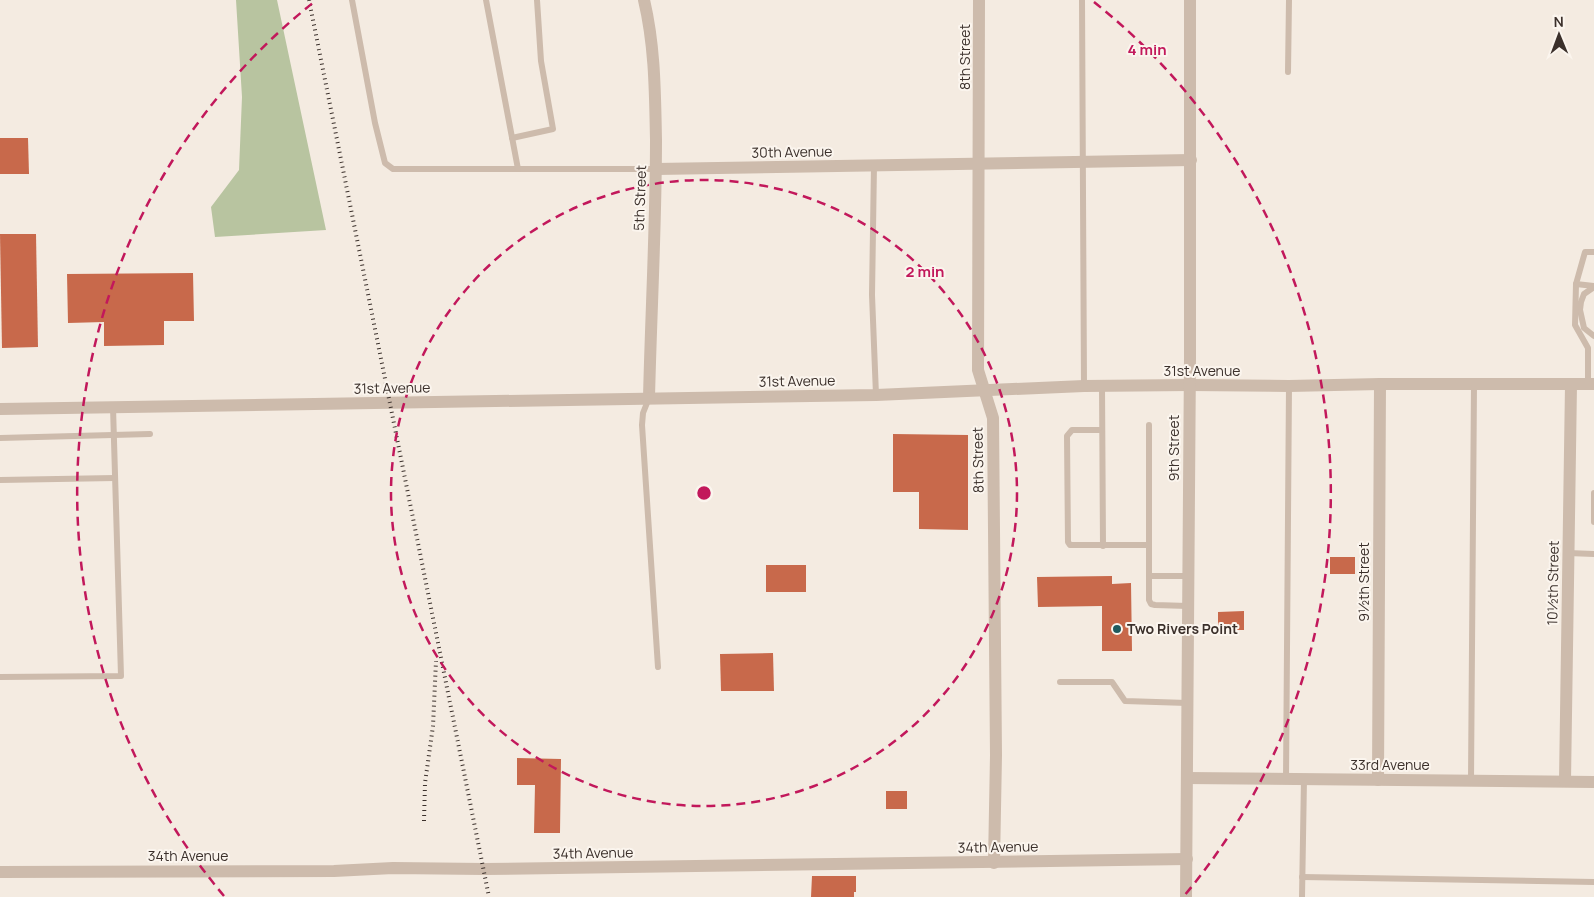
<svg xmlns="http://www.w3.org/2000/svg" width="1594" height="897" font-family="Manrope,sans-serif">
	<rect width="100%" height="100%" fill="#f4ebe1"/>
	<path fill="#b8c4a0" d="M236,0H277L326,230L215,237L211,207L239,170L242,97Z"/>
	<g fill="#c8694b">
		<path d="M0,138H28L29,174H0Z"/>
		<path d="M0,234H36L38,347L2,348Z"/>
		<path d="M193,273L194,321H164V345L104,346V322L68,323L67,274Z"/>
		<path d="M893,434L968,435V530L919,529V492H893Z"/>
		<rect x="1330" y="557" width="25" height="17"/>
		<rect x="766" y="565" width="40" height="27"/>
		<path d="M1112,576V584L1131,583L1132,651H1102V606L1038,607L1037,577Z"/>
		<path d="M1244,611V630H1218V612Z"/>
		<path d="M773,653L774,691H721L720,654Z"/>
		<path d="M517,758L561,759L560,833H534L535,785H517Z"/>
		<rect x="886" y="791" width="21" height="18"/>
		<path d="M812,876H856V892H854V897H811Z"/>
	</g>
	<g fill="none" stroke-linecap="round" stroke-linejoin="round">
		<g stroke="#cdbbac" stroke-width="6">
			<path d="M352,0L375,123L385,163L393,169H656"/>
			<path d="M486,0L518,169"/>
			<path d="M1082,0L1084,386"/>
			<path d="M1288,72L1289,0"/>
			<path d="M512,138L553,129L541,61L537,0"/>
			<path d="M874,165L872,295L876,395"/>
			<path d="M1576,284L1594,286"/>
			<path d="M1594,287L1584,294L1581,302L1580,310L1584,328L1594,336"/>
			<path d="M1588,385V348L1575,325L1576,284L1585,252H1594"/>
			<path d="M1102,387L1103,546"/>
			<path d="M649,398L643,413L642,425L658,667"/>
			<path d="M1149,425V600L1151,604L1155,605L1188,606"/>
			<path d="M1102,430H1072L1067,436L1068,542L1070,545H1149"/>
			<path d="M0,438L150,434"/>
			<path d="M0,480L115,478"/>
			<path d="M1594,493V522"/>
			<path d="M1568,553L1594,554"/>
			<path d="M1149,576H1188"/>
			<path d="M0,677L121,676L113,407"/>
			<path d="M1060,682H1112L1125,701L1187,703"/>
			<path d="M1286,779L1289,386"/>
			<path d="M1471,780L1474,385"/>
			<path d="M1302,877L1594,882"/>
			<path d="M1302,897L1304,779"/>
		</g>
		<g stroke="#cdbbac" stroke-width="12">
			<path d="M979,0L978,370L993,418L996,755L994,863"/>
			<path d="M656,169L1191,160"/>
			<path d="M1187,778L1594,782"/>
			<path d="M1378,780L1380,384"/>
			<path d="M1565,781L1571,385"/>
			<path d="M0,872L334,871L393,868L484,869L1187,859"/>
		</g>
		<g stroke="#cdbbac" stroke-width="12">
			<path d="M644,0C655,46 655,93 656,140C656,226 651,312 649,398"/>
			<path d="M0,409L876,395L1084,386L1190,385L1289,386L1380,384H1594"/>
			<path d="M1186,897L1190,357V0"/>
		</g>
		<g stroke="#3b302b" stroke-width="4" stroke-dasharray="1 4" stroke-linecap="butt">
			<path d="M309,0L489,897"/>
			<path d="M424,821L425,783L433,726L436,661"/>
		</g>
	</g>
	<g fill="none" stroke="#c2185b" stroke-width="2.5" stroke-dasharray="9 6">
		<circle cx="704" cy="493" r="313"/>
		<path d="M224 896A627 627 0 0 1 314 2M1094 2A627 627 0 0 1 1184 896"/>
	</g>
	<circle fill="#1f5a5e" stroke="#fbf5ee" stroke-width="2" cx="1117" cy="629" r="5"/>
	<g text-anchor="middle" stroke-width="4" stroke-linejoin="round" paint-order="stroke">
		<g font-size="14" fill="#3b302b" stroke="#fbf5ee">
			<text transform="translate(965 57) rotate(-90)" y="5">8th Street</text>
			<text transform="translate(792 152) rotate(-1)" y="5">30th Avenue</text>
			<text transform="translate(640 198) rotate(-88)" y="5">5th Street</text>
			<text x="1202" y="376">31st Avenue</text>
			<text transform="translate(797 381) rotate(-1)" y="5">31st Avenue</text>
			<text transform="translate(392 388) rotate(-1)" y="5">31st Avenue</text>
			<text transform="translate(1174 448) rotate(-90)" y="5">9th Street</text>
			<text transform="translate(978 460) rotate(-91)" y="5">8th Street</text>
			<text transform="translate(1364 582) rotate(-90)" y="5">9½th Street</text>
			<text transform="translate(1553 583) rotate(-89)" y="5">10½th Street</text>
			<text x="1390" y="770">33rd Avenue</text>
			<text transform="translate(998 847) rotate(-1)" y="5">34th Avenue</text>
			<text transform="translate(593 853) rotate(-1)" y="5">34th Avenue</text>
			<text x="188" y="861">34th Avenue</text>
		</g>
		<g font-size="14" font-weight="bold" fill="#3b302b" stroke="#fbf5ee" text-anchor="start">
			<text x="1127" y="634">Two Rivers Point</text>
		</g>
	</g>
	<circle cx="704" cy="493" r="8" fill="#c2185b" stroke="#fbf5ee" stroke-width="2.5"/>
	<g font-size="15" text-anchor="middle" font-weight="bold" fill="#c2185b" stroke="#fbf5ee" stroke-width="4" stroke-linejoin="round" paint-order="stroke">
		<text x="1147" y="55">4 min</text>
		<text x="925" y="277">2 min</text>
	</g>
	<g transform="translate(1559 35) rotate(359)" stroke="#fbf5ee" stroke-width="4" paint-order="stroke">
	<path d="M0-4L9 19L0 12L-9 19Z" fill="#3b302b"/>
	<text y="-8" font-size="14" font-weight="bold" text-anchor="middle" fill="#3b302b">N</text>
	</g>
</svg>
